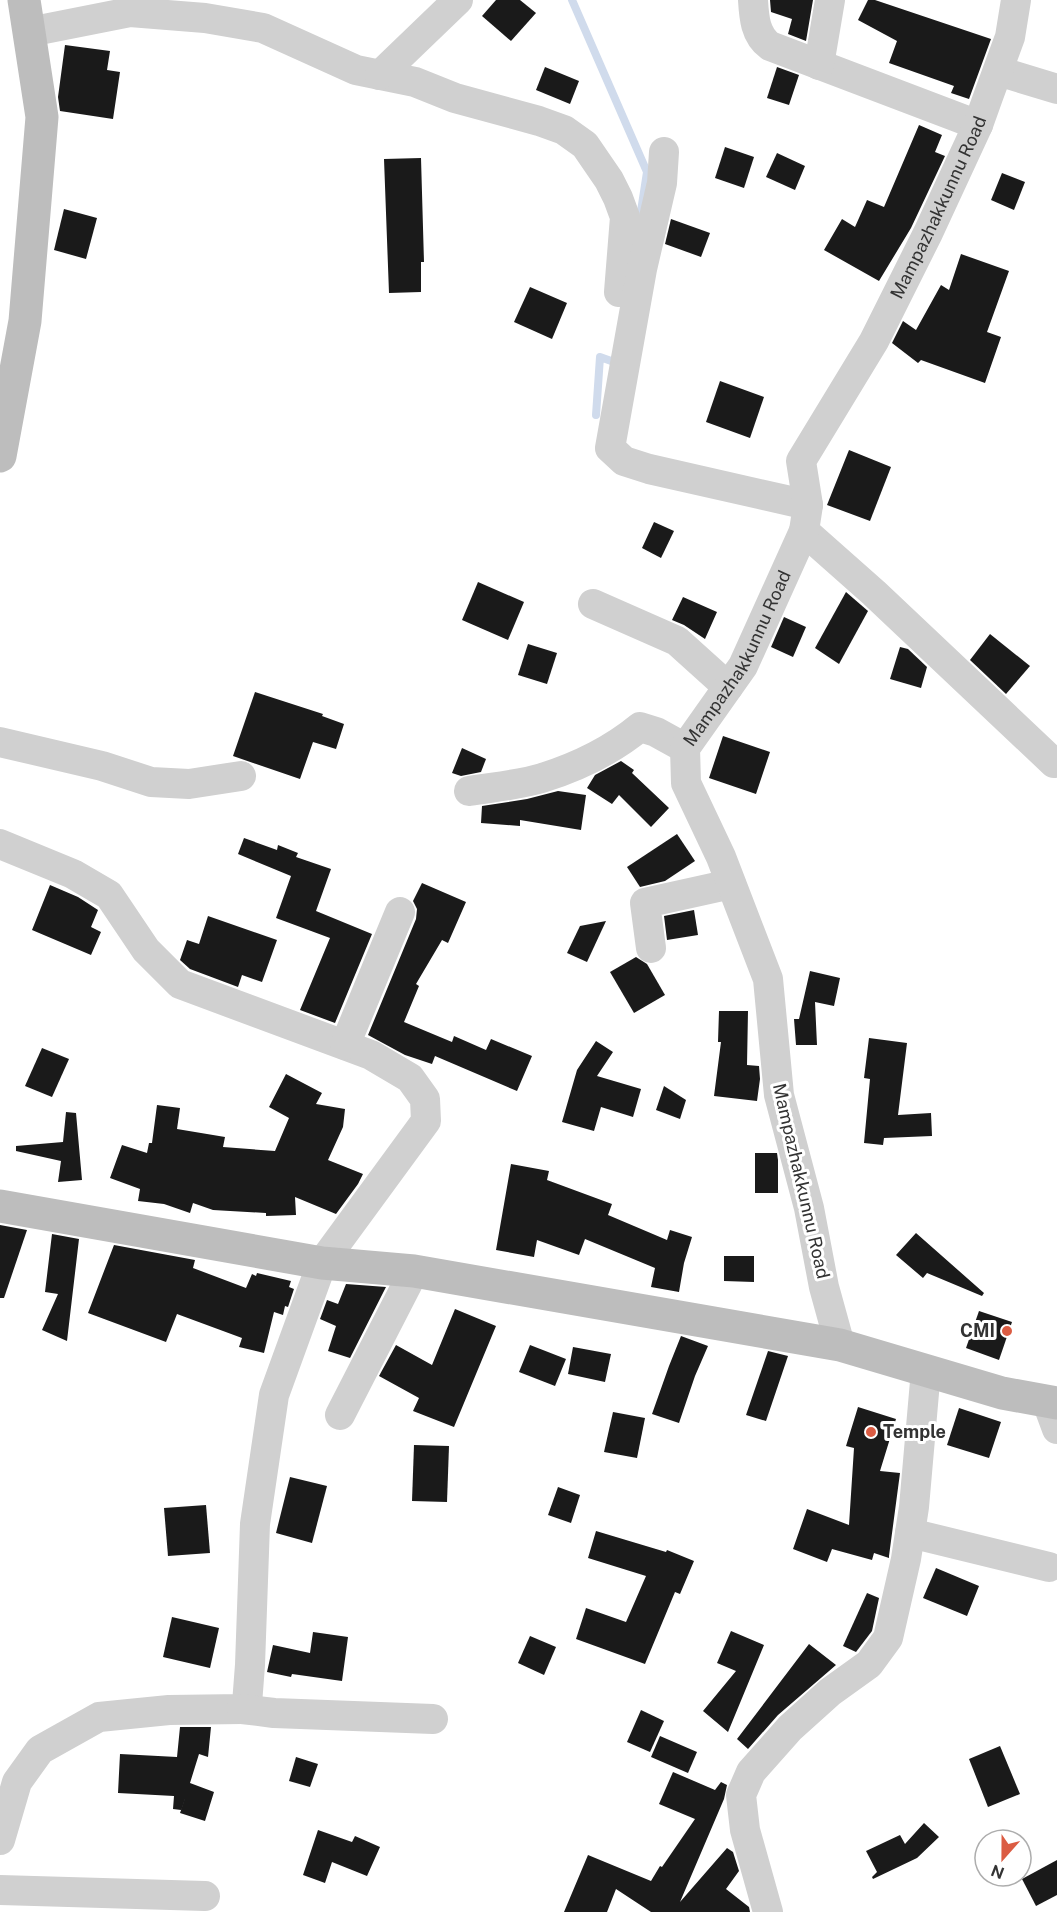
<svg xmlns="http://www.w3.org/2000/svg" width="1057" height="1912" font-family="'Public Sans',sans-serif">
	<rect width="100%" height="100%" fill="#fff"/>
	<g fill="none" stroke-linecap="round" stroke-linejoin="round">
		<g stroke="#d0dbec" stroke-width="8">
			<path d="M572,0L647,172L641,211"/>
			<path d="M596,415L600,357L614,362L615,358"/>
		</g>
	</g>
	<g fill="#1a1a1a">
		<path d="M496,0H520L536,13L511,41L482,16Z"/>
		<path d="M770,0H813L806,41L788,34L792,19L771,12Z"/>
		<path d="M868,0H875L991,39L969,99L951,93L954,86L889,63L897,41L858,20Z"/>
		<path d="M65,45L110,51L107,70L120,72L113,119L60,111L58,97Z"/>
		<path d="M545,67L579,81L570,104L536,90Z"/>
		<path d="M777,67L799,75L789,105L767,98Z"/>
		<path d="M919,125L942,135L935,152L945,156L911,228L879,281L824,250L842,219L855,227L867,200L884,207Z"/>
		<path d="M725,147L754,157L744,188L715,178Z"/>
		<path d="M777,153L805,166L795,190L766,177Z"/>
		<path d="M421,158L424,262H421V292L389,293L384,159Z"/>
		<path d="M1002,173L1025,182L1014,210L991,200Z"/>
		<path d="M64,209L97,218L86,259L54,250Z"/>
		<path d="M671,219L710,233L701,257L665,244Z"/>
		<path d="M961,254L1009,271L987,332L1001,337L985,383L921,360L918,363L892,343L903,321L916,330L941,285L949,290Z"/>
		<path d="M530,287L567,303L552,339L514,322Z"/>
		<path d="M720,381L764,397L750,438L706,422Z"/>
		<path d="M849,450L891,467L870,521L827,505Z"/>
		<path d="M654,522L674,531L661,558L642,548Z"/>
		<path d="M478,582L524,602L508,640L462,620Z"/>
		<path d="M846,592L868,611L839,664L815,648Z"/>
		<path d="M683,597L717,612L705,639L684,625L672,620Z"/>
		<path d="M784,617L806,627L793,657L771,647Z"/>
		<path d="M990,634L1030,666L1006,694L970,660Z"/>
		<path d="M528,644L557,653L547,684L518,675Z"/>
		<path d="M900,647L908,649L927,667L921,688L890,679Z"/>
		<path d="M255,692L323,714L322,716L344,724L336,749L313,742L300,779L233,756Z"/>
		<path d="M723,736L770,752L756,794L709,778Z"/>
		<path d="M462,748L486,759L481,772L461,776L452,773Z"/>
		<path d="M621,761L634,770L632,773L669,808L651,827L619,795L612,804L587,788L595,775Z"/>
		<path d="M558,791L586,795L581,830L520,820V826L481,823L482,806L527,799Z"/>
		<path d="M677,834L695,861L665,881L640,887L627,867Z"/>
		<path d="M244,838L277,850L278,845L298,853L296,857L331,869L316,911L372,934L335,1023L300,1010L330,938L276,918L291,876L238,854Z"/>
		<path d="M422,883L466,902L448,943L442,940L416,984L419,986L404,1022L452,1042L454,1036L486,1050L491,1039L532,1056L517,1091L435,1056L432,1064L405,1055L368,1035L416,919L417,909L413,901Z"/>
		<path d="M50,885L78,897L98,910L91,927L101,932L91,955L32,930Z"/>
		<path d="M694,910L698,935L667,940L664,916Z"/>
		<path d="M208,916L277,940L262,982L242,975L238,987L190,969L180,960L187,940L199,944Z"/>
		<path d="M606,921L587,962L567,953L580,926Z"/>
		<path d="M636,957L647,964L665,995L634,1013L610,972Z"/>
		<path d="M810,971L840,978L834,1006L815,1002L817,1045H796L794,1019H799Z"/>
		<path d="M719,1011H748L747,1065L759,1066L760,1079L757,1101L714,1096L721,1042H718Z"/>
		<path d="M869,1038L907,1043L898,1115L931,1113L932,1136L884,1138L883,1145L864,1143L870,1079L864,1078Z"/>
		<path d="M596,1041L613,1052L597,1076L641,1089L633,1117L601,1107L594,1131L562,1122L577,1070Z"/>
		<path d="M42,1048L69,1059L52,1097L25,1086Z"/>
		<path d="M286,1074L322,1093L316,1104L345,1109L343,1127L328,1160L363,1174L358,1184L336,1214L295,1197L296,1215L266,1216V1213L213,1210L193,1203L190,1213L164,1204L138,1201L140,1189L110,1178L122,1145L147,1153L149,1143H152L157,1105L180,1108L177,1129L225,1137L223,1147L275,1151L289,1118L269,1107Z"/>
		<path d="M664,1086L686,1100L680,1119L656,1110Z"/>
		<path d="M66,1112L76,1113L82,1180L58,1182L61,1161L16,1151V1146L63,1142Z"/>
		<path d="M755,1153H777L778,1160V1193H755Z"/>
		<path d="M511,1164L549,1171L547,1180L612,1204L608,1215L667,1240L670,1230L692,1237L684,1263L679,1292L651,1287L655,1268L585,1239L579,1255L537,1240L534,1257L496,1250Z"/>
		<path d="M0,1225L27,1230L4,1298H0Z"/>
		<path d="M916,1233L984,1293L982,1296L927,1273L923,1278L896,1255Z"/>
		<path d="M52,1234L79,1239L67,1341L42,1330L58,1294L45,1292Z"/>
		<path d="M114,1245L195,1260L193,1268L246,1288L252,1274L256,1276L257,1273L291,1281L289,1287L294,1289L288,1307L285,1306L283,1315L274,1312L264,1353L239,1347L242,1338L177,1314L166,1342L88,1313Z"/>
		<path d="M724,1256H754V1282L724,1281Z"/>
		<path d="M346,1284L386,1287L350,1358L328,1351L336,1326L320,1319L327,1300L338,1304Z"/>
		<path d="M455,1309L496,1326L454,1427L413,1411L419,1398L379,1376L396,1345L432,1365Z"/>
		<path d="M979,1311L1012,1322L999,1360L966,1348Z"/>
		<path d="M681,1336L708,1346L695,1376L679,1423L652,1414L669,1366Z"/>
		<path d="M530,1345L566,1359L555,1386L519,1372Z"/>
		<path d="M573,1347L611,1354L605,1382L568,1374Z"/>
		<path d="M768,1351L788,1356L766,1421L746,1415Z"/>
		<path d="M858,1407L896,1419L880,1471L900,1473L889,1556V1558L874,1553L872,1560L832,1549L827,1562L793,1549L807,1509L849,1525L854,1448L846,1446Z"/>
		<path d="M959,1408L1001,1422L989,1458L947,1445Z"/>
		<path d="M613,1412L645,1418L637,1458L604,1452Z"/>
		<path d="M414,1445L449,1446L447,1502L412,1501Z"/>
		<path d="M290,1477L327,1486L312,1543L276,1533Z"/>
		<path d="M558,1487L580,1495L571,1523L548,1515Z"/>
		<path d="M206,1505L210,1553L168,1556L164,1508Z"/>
		<path d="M596,1531L666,1552L667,1550L694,1561L680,1594L675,1592L645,1664L576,1639L586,1608L626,1622L646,1576L588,1558Z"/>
		<path d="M936,1568L979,1586L967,1616L923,1598Z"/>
		<path d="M867,1593L879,1598L872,1631L856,1652L843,1646Z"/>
		<path d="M172,1617L219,1628L210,1668L163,1657Z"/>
		<path d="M731,1631L764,1645L728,1732L703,1711L736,1671L717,1663Z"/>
		<path d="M313,1632L348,1637L342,1681L292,1674L291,1677L267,1672L273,1645L310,1653Z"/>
		<path d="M530,1636L556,1647L544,1675L518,1663Z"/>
		<path d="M809,1644L836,1665L778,1715L748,1749L737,1739Z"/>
		<path d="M641,1710L664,1721L650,1752L627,1742Z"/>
		<path d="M180,1727H211L208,1757L199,1754L190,1783L214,1792L205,1821L180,1813L189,1787L181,1810L173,1809L174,1796L118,1793L120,1754L177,1757Z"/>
		<path d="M660,1736L697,1752L688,1773L651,1757Z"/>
		<path d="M1000,1746L1020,1794L988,1807L969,1759Z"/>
		<path d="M296,1757L318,1764L310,1787L289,1781Z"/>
		<path d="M673,1772L715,1790L721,1782L727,1785L724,1799L680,1902L727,1848L733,1852L739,1871L726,1889L749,1907L750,1912H651L616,1889L607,1912H564L588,1855L651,1881L660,1866L662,1867L695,1819L659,1804Z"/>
		<path d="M924,1823L939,1837L917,1858L873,1879L872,1877L877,1872L866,1851L900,1835L905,1844Z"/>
		<path d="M318,1830L352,1842L355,1836L380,1847L367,1876L332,1862L325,1883L303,1875Z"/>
		<path d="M1057,1860V1895L1036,1906L1022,1879Z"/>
	</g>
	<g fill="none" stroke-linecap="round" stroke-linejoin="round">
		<g stroke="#d0d0d0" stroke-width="30">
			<path d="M753,0C754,17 755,35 770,46L978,125"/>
			<path d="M29,32L130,12L205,18L263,28L356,70L415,82L455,98L539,121L564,130L585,145L609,180L618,198L625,217L619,292"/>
			<path d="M819,65L830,0"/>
			<path d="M998,71L1057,89"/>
			<path d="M380,75L458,0"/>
			<path d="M664,152L662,183L642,269L610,448L624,461L649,469L808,505"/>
			<path d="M804,531L874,593L1054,763"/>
			<path d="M593,604L677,641L728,687"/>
			<path d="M0,742L102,766L151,782L189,784L241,776"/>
			<path d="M469,791C493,787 519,785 542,778C577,767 612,750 640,727L656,732L685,748"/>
			<path d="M0,844L73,874L109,895L146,950L180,984L371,1055L410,1078L425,1099L426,1121L322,1263L274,1395L255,1524L250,1665L247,1704L242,1709L169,1710L99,1717L40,1750L17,1782L0,1840"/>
			<path d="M651,948L645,903L731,884"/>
			<path d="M345,1045L400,912"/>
			<path id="s1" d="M840,1345L824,1287L809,1208L779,1095L768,979L721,857L686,783L685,748L743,666L804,531L808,505L801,461L874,341L928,233L978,125L988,97L1010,37L1016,0"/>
			<path d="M1047,1402L1057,1429"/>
			<path d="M340,1415L414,1271"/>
			<path d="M910,1533L1049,1567"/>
			<path d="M242,1709L274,1713L433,1719"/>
			<path d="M0,1890L205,1896"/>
			<path d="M768,1912L745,1830L741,1795L751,1772L790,1728L830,1692L869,1664L888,1638L906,1559L914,1507L926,1370"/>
		</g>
		<g stroke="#bdbdbd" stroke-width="33">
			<path d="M0,456L25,321L42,117L24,0"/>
			<path d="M0,1206L322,1263L414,1271L840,1345L1002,1393L1057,1403"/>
		</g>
	</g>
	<g fill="#db5c43" stroke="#fff" stroke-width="2">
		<circle cx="1007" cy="1331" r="6"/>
		<circle cx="871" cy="1432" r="6"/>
	</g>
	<g text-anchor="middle" stroke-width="6" stroke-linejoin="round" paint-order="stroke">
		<g font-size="18" fill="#333" stroke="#fff">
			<text dy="6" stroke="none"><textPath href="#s1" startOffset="1230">Mampazhakkunnu Road</textPath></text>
			<text dy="6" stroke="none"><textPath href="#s1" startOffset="726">Mampazhakkunnu Road</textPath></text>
			<text transform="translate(801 1181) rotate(77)" y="6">Mampazhakkunnu Road</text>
		</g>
		<g font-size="18" font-weight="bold" fill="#333" stroke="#fff" text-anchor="end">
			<text x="995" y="1337">CMI</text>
			<text x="883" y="1438" text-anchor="start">Temple</text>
		</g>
	</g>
	<g transform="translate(1003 1858) rotate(201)"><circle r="28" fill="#ffffff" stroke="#adadad" stroke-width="1.5"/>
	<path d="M0-4.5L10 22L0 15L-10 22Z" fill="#db5c43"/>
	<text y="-9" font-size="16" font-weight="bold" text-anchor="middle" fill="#333333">N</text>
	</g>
</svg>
